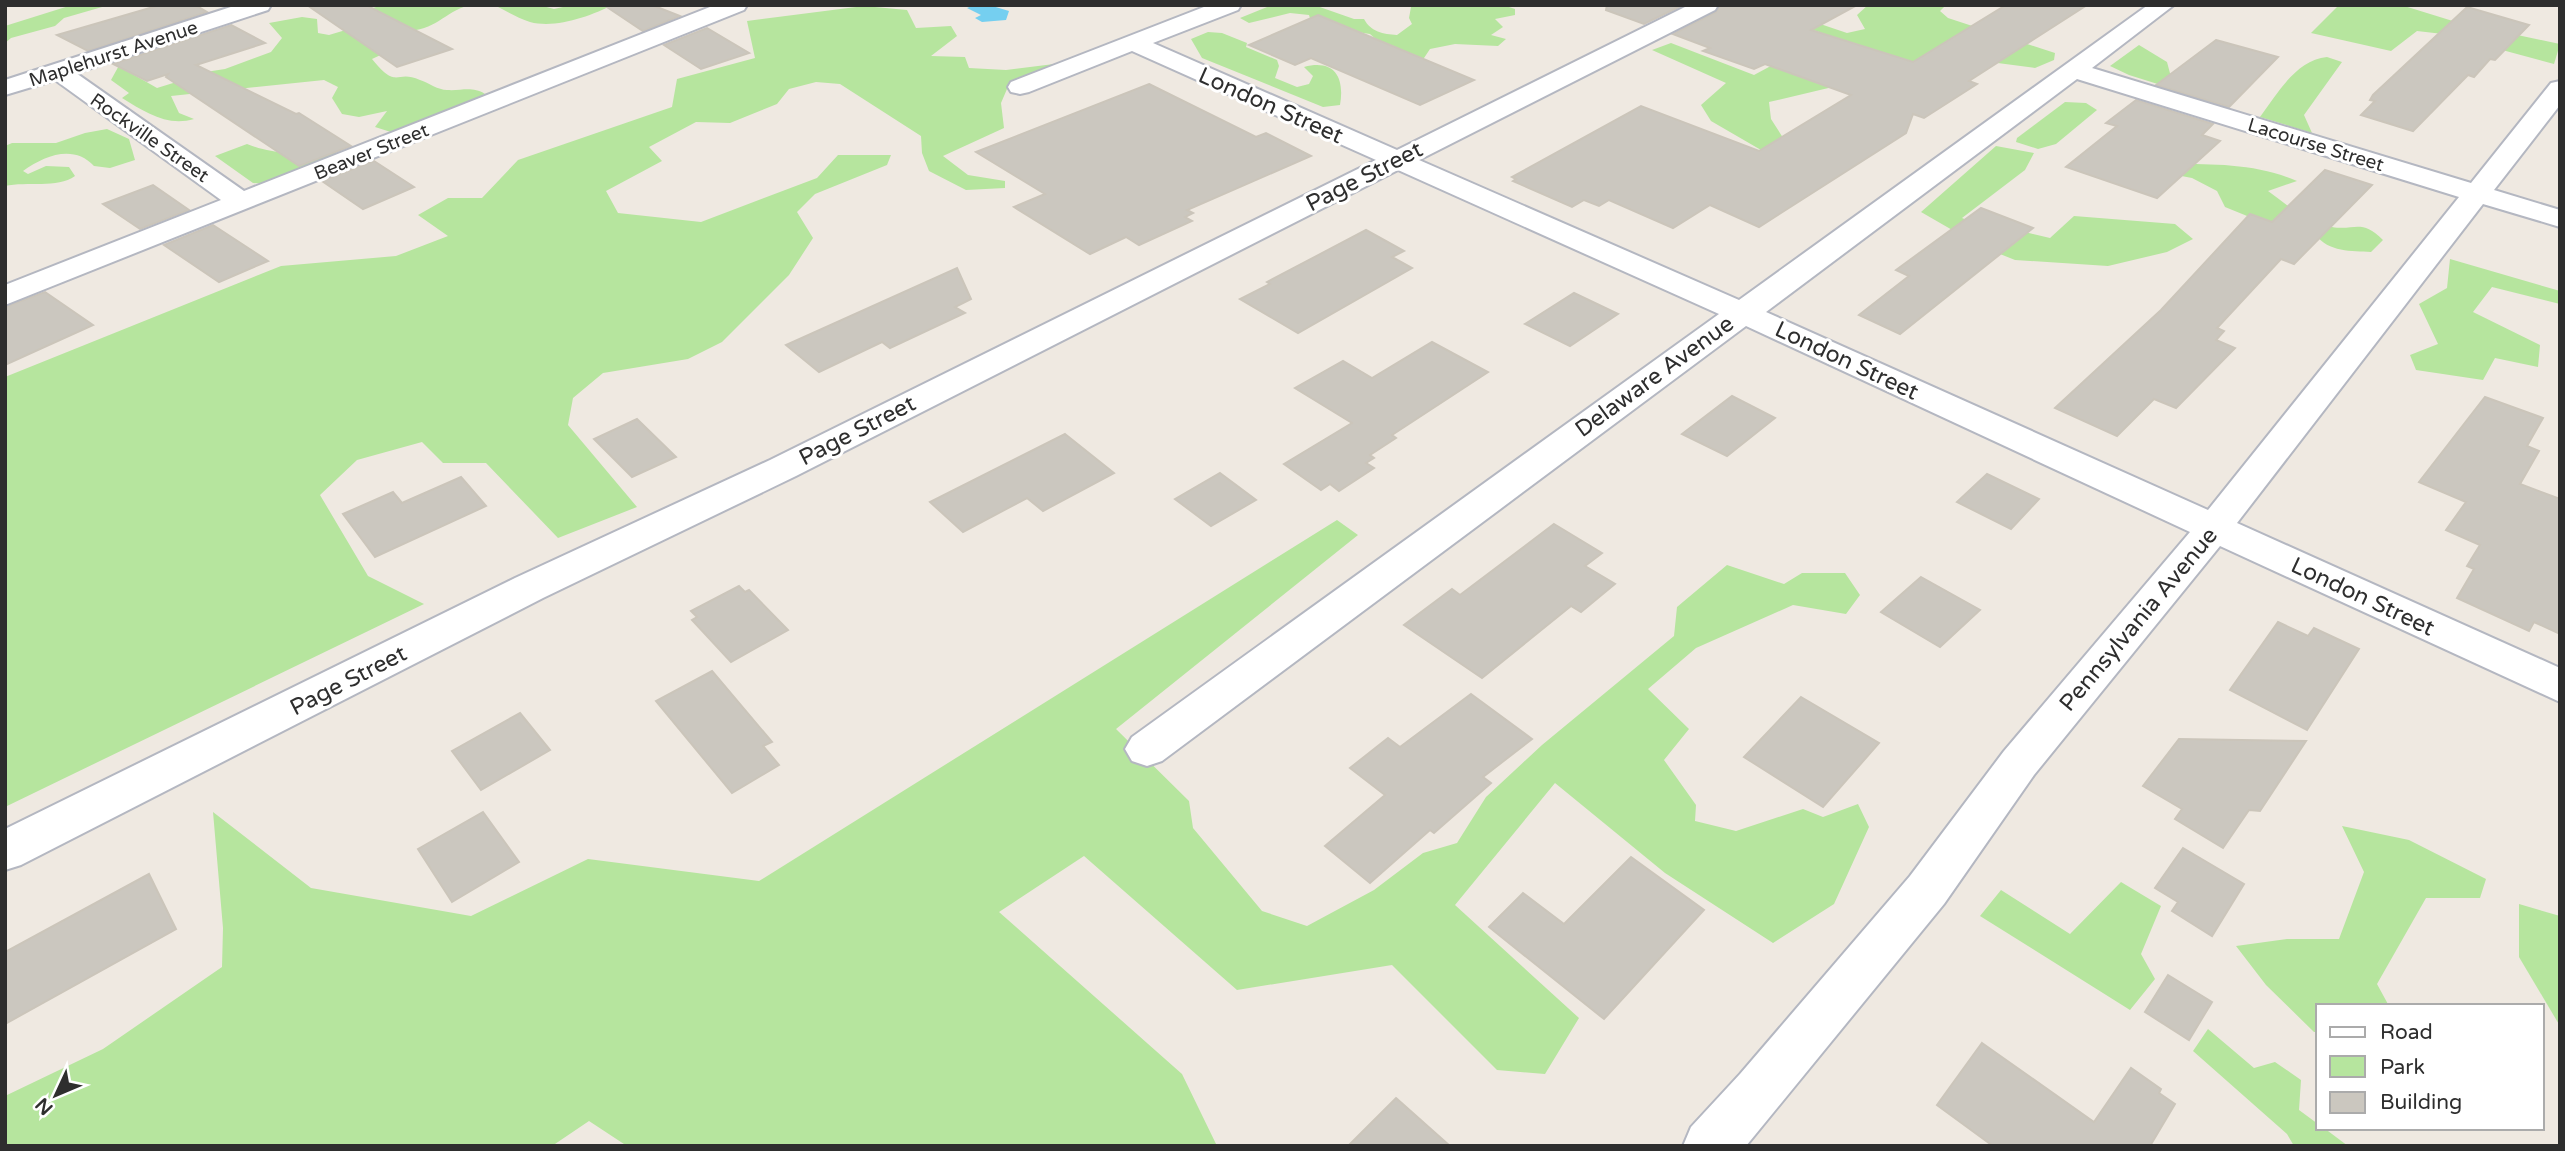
<svg xmlns="http://www.w3.org/2000/svg" width="2565" height="1151" font-family="'Varela Round',sans-serif">
	<rect width="100%" height="100%" fill="#efe9e1"/>
	<g fill="#b6e59e">
		<path d="M72,5H109L64,18L55,26L11,38L5,43V26Z"/>
		<path d="M382,5H470C441,13 437,32 401,31L389,51L372,59C398,91 395,69 420,80C429,83 438,90 447,90C462,91 472,86 485,94L456,110L394,133L375,127L387,111L359,117L342,114L332,98L338,87L324,80L171,96L179,113L194,119C167,127 145,112 122,98L129,93L111,80L122,60L149,52L164,58L129,72L157,88L212,71L225,69L271,52L282,38L269,23L302,17L317,19L318,33L329,35L349,29L358,13Z"/>
		<path d="M494,5H539L554,9L572,5H613C590,16 556,29 530,22C518,18 506,11 494,5Z"/>
		<path d="M1272,5H1314L1354,19H1364C1371,32 1383,34 1397,35L1412,24L1409,18L1411,7L1416,5H1503L1515,9V15L1495,19L1503,27L1491,35L1506,39L1498,46L1455,44L1430,49L1424,58L1403,63L1370,34L1312,25L1309,15L1290,13L1249,23L1240,18Z"/>
		<path d="M1868,5H1946L1940,11L1948,18L2055,53L2054,60L2035,68L1990,62H1900L1841,85L1769,102L1771,119L1787,144L1761,150L1711,121L1701,105L1726,83L1652,50L1671,43L1754,75L1782,60L1819,32L1763,13L1770,7L1847,33L1865,29L1857,15Z"/>
		<path d="M2339,5H2401L2456,22L2560,44L2554,64L2443,34L2417,31L2391,51L2311,33Z"/>
		<path d="M864,6L907,10L916,28L951,26L957,36L931,56L965,57L969,68L1006,70L1054,64L1007,89L1001,103L1004,128L943,156L968,175L1005,181V188L966,190L929,171L922,153L921,136L840,84L816,82L789,89L777,104L730,123L696,122L649,147L662,161L606,191L618,213L701,222L817,178L838,155H891L887,165L815,194L797,212L813,238L789,275L722,342L688,359L603,373L573,398L568,425L637,507L558,538L486,463H443L422,442L357,460L320,495L368,576L424,604L5,807V377L281,266L396,256L448,236L418,215L448,198H482L518,160L672,107L677,79L755,58L747,21Z"/>
		<path d="M1208,32L1222,33L1247,43L1246,47L1277,60L1279,66L1275,78L1297,87L1309,84L1313,76L1304,67C1334,59 1345,77 1340,105L1323,107L1202,58L1191,39Z"/>
		<path d="M2139,45L2167,62L2171,77L2199,97L2129,75L2110,66Z"/>
		<path d="M2327,57L2342,62L2304,115L2312,133L2260,117C2278,93 2296,60 2327,57Z"/>
		<path d="M2065,102L2086,103L2097,110L2056,144L2038,149L2016,142L2017,138Z"/>
		<path d="M107,129L129,139L135,160L110,168L94,166C74,144 45,155 23,171L28,174L46,166L69,167L75,176C57,189 27,181 5,186V146L12,143H56L85,133Z"/>
		<path d="M247,144C278,156 297,153 329,146L339,155L268,184L253,183L215,156Z"/>
		<path d="M1996,146L2034,153L2025,170L1962,218L2006,236L2021,231L2050,238L2074,216L2175,224L2193,239L2167,252L2108,266L2015,260L1980,246L1921,212Z"/>
		<path d="M2174,164C2216,164 2258,164 2297,181L2268,191C2287,205 2308,223 2332,227C2355,231 2361,218 2383,240L2371,252C2352,251 2328,252 2316,235L2279,229L2225,207L2217,191L2192,178L2171,174Z"/>
		<path d="M2450,259L2560,291V304L2492,287L2473,312L2540,345L2538,367L2495,358L2483,380L2416,370L2410,355L2438,344L2419,304L2447,288Z"/>
		<path d="M1337,520L1358,535L1116,729L1189,801L1193,828L1262,911L1307,926L1374,890L1423,853L1457,843L1486,797L1542,745L1674,636L1677,607L1727,565L1784,584L1802,573H1845L1860,595L1846,614L1793,605L1696,648L1648,689L1689,729L1664,760L1696,805L1695,821L1736,831L1803,809L1823,817L1858,804L1869,827L1834,904L1773,943L1665,873L1555,783L1455,905L1579,1018L1545,1074L1497,1070L1392,965L1237,990L1084,856L999,912L1182,1074L1217,1146H627L589,1121L552,1146H5V1096L103,1049L222,967L223,928L213,812L311,888L471,916L588,859L759,881Z"/>
		<path d="M2342,826L2409,840L2486,879L2480,898H2426L2377,984L2389,1006H2318V1032H2314L2266,985L2236,946L2287,939H2339L2364,872Z"/>
		<path d="M2121,882L2161,906L2141,954L2155,979L2130,1010L1980,916L2001,890L2070,934Z"/>
		<path d="M2519,904L2560,916V1026L2519,957Z"/>
		<path d="M2208,1029L2254,1068L2275,1062L2301,1080L2299,1110L2318,1124V1128H2324L2348,1146H2294L2287,1134L2193,1051Z"/>
	</g>
	<path fill="#75cff0" d="M974,5H989L1009,11L1006,20L982,22L975,18L981,15L967,8Z"/>
	<g fill="#cbc7bf" stroke="#cbc5ba" stroke-width="2">
		<path d="M160,5H195L207,12L88,51L57,35Z"/>
		<path d="M307,5H366L452,49L397,67Z"/>
		<path d="M604,5H652L680,16L643,31Z"/>
		<path d="M1607,5H1683L1644,24L1606,10Z"/>
		<path d="M1720,5H1857L1811,30L1913,62L2006,5H2087L1969,81L1977,84L1924,118L1913,114L1906,133L1759,227L1710,205L1673,228L1609,200L1599,206L1584,200L1572,207L1513,181L1516,179L1512,177L1641,106L1759,151L1851,95L1765,64L1754,69L1703,51L1710,48L1673,34L1716,12Z"/>
		<path d="M2467,7L2529,25L2495,60L2490,59L2474,77L2468,75L2413,131L2361,115L2375,101L2370,100L2373,95Z"/>
		<path d="M1318,15L1474,80L1420,105L1311,58L1295,65L1249,45Z"/>
		<path d="M231,25L265,43L196,65L296,114L299,113L351,146L299,166L166,77L168,74L147,81L113,64Z"/>
		<path d="M707,28L749,53L701,69L664,45Z"/>
		<path d="M2216,40L2278,57L2229,107L2156,85Z"/>
		<path d="M1149,84L1256,137L1266,133L1311,156L1187,210L1193,213L1185,217L1192,221L1139,245L1126,237L1090,254L1014,207L1045,194L976,152Z"/>
		<path d="M2136,100L2213,124L2202,135L2220,141L2157,198L2066,167L2117,126L2106,123Z"/>
		<path d="M374,161L414,187L363,209L322,181Z"/>
		<path d="M2325,170L2372,185L2294,264L2281,259L2217,328L2224,331L2216,340L2235,348L2176,408L2154,399L2117,436L2055,408L2161,310L2250,214L2272,222Z"/>
		<path d="M153,185L189,210L140,229L103,204Z"/>
		<path d="M1981,208L2033,228L1900,334L1859,315L1909,276L1896,270Z"/>
		<path d="M213,225L268,261L219,282L164,245Z"/>
		<path d="M1366,230L1404,251L1392,257L1412,268L1298,333L1240,299L1270,284L1267,282Z"/>
		<path d="M957,268L971,299L955,307L965,313L890,348L882,342L819,372L786,345Z"/>
		<path d="M45,292L93,325L5,365V307Z"/>
		<path d="M1574,293L1618,314L1570,346L1525,324Z"/>
		<path d="M1432,342L1488,372L1392,435L1396,438L1370,455L1374,458L1366,463L1374,468L1339,491L1330,484L1321,490L1284,464L1352,423L1295,388L1343,361L1372,378Z"/>
		<path d="M1732,396L1775,418L1727,456L1682,434Z"/>
		<path d="M2485,397L2543,418L2527,446L2539,451L2520,484L2560,499V634L2534,622L2529,631L2457,598L2474,569L2467,566L2480,545L2446,530L2466,502L2419,482Z"/>
		<path d="M637,419L676,457L632,477L594,439Z"/>
		<path d="M1065,434L1114,473L1043,511L1027,498L963,532L930,502Z"/>
		<path d="M1220,473L1256,500L1211,526L1175,499Z"/>
		<path d="M1987,474L2039,499L2011,529L1957,502Z"/>
		<path d="M461,477L486,506L375,557L343,514L393,492L402,503Z"/>
		<path d="M1554,524L1602,553L1585,566L1615,584L1581,612L1571,606L1482,678L1404,625L1452,589L1460,595Z"/>
		<path d="M1921,577L1980,610L1940,647L1881,612Z"/>
		<path d="M739,586L745,592L749,590L788,630L731,662L692,620L697,617L691,611Z"/>
		<path d="M2278,622L2308,636L2314,628L2359,649L2307,730L2230,690Z"/>
		<path d="M712,671L772,742L763,746L779,765L732,793L656,701Z"/>
		<path d="M1471,694L1532,739L1483,777L1491,783L1434,833L1430,830L1370,883L1325,846L1385,795L1350,768L1388,738L1400,747Z"/>
		<path d="M1801,697L1879,743L1823,807L1744,757Z"/>
		<path d="M520,713L550,750L481,790L452,751Z"/>
		<path d="M2179,739L2306,741L2260,811L2249,810L2223,848L2175,819L2182,809L2143,786Z"/>
		<path d="M483,812L519,862L452,902L418,849Z"/>
		<path d="M2183,848L2244,884L2212,936L2172,911L2178,902L2155,888Z"/>
		<path d="M1631,857L1704,910L1604,1019L1489,927L1523,893L1564,924Z"/>
		<path d="M149,874L176,929L5,1024V952Z"/>
		<path d="M2168,975L2212,1002L2189,1040L2145,1012Z"/>
		<path d="M1982,1043L2094,1122L2131,1068L2161,1089L2159,1093L2175,1104L2150,1146H1993L1937,1105Z"/>
		<path d="M1396,1098L1450,1146H1348Z"/>
	</g>
	<g fill="none" stroke-linecap="round" stroke-linejoin="round">
		<g stroke="#b4b7c1" stroke-width="4">
			<g id="minor">
				<path d="M237,5H271L268,10L76,73L244,191L715,5H747L744,10L5,305V285L221,200L55,80L5,95V80Z"/>
				<path d="M1209,5H1241L1238,10L1153,43L1397,150L1689,5H1718L1715,10L1419,160L1739,300L2148,5H2174L2092,68L2471,183L2551,83L2560,81V105L2494,190L2560,210V227L2483,204L2237,523L2560,668V702L2220,546L2034,775L1944,904L1746,1146H1683L1691,1127L1740,1074L1910,876L2004,751L2190,532L1746,326L1162,761L1147,766L1132,761L1125,749L1132,737L1719,314L1398,170L796,476L543,598L21,865L5,870V829L515,578L770,460L1376,160L1132,51L1029,92L1020,94L1011,92L1008,87L1011,82ZM2077,79L2459,197L2208,510L1766,312Z"/>
			</g>
		</g>
		<use href="#minor" fill="#fff" fill-rule="evenodd"/>
	</g>
	<g text-anchor="middle" stroke-width="6" stroke-linejoin="round" paint-order="stroke">
		<g font-size="19" fill="#2e2e2e" stroke="#fff">
			<text transform="translate(113 53) rotate(-18)" y="7">Maplehurst Avenue</text>
			<text transform="translate(150 137) rotate(35)" y="7">Rockville Street</text>
			<text transform="translate(2316 144) rotate(17)" y="7">Lacourse Street</text>
			<text transform="translate(371 151) rotate(-22)" y="7">Beaver Street</text>
		</g>
		<g font-size="23" fill="#2e2e2e" stroke="#fff">
			<text transform="translate(1271 105) rotate(24)" y="8">London Street</text>
			<text transform="translate(1364 176) rotate(-27)" y="8">Page Street</text>
			<text transform="translate(1847 360) rotate(25)" y="8">London Street</text>
			<text transform="translate(1654 376) rotate(-36)" y="8">Delaware Avenue</text>
			<text transform="translate(857 430) rotate(-27)" y="8">Page Street</text>
			<text transform="translate(2363 596) rotate(25)" y="8">London Street</text>
			<text transform="translate(2138 619) rotate(-50)" y="8">Pennsylvania Avenue</text>
			<text transform="translate(348 680) rotate(-27)" y="8">Page Street</text>
		</g>
	</g>
	<rect width="2565" height="1151" fill="none" stroke="#2e2e2e" stroke-width="14"/>
	<rect x="2316" y="1004" width="228" height="126" fill="#ffffff" stroke="#ababab" stroke-width="2"/>
	<rect x="2330" y="1027" width="35" height="10" fill="#ffffff" stroke="#ababab" stroke-width="2"/>
	<text x="2380" y="1039" font-size="21" fill="#2e2e2e">Road</text>
	<rect x="2330" y="1056" width="35" height="21" fill="#b6e59e" stroke="#ababab" stroke-width="2"/>
	<text x="2380" y="1074" font-size="21" fill="#2e2e2e">Park</text>
	<rect x="2330" y="1092" width="35" height="21" fill="#cbc7bf" stroke="#ababab" stroke-width="2"/>
	<text x="2380" y="1109" font-size="21" fill="#2e2e2e">Building</text>
	<g transform="translate(56 1095) rotate(226)" stroke="#ffffff" stroke-width="5" paint-order="stroke">
	<path d="M0-5L12 26L0 18L-12 26Z" fill="#2e2e2e"/>
	<text y="-10" font-size="19" font-weight="bold" text-anchor="middle" fill="#2e2e2e">N</text>
	</g>
</svg>
